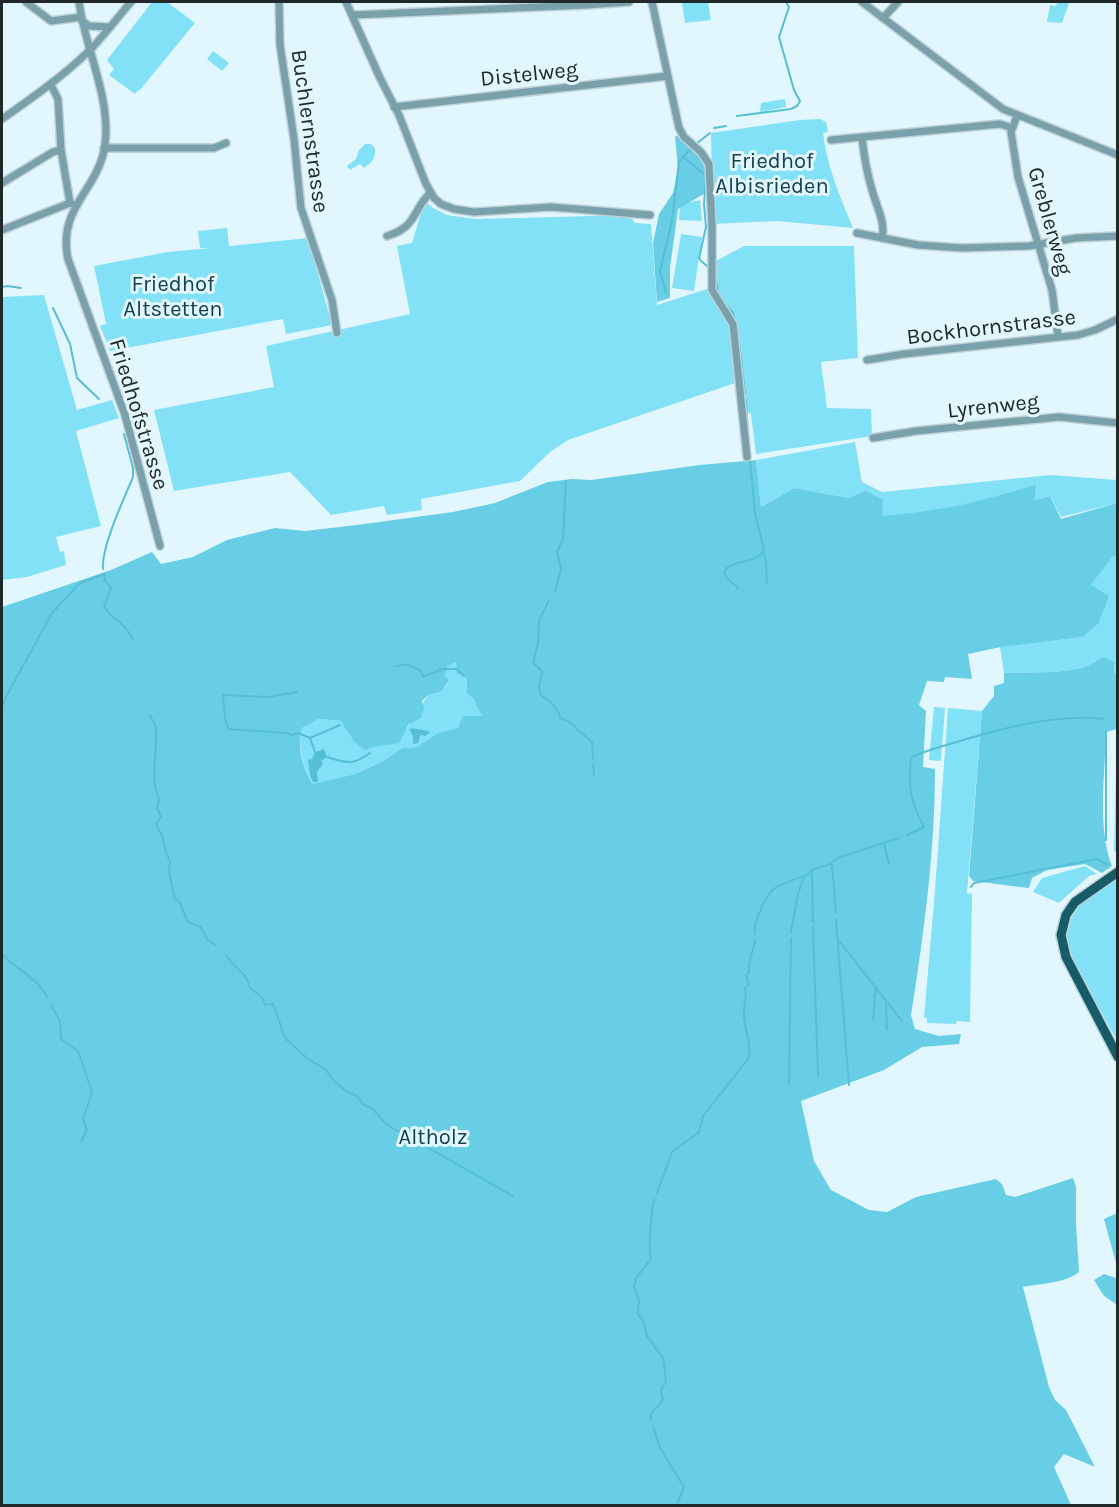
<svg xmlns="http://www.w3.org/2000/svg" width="1119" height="1507" font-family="Karla,sans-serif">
	<rect width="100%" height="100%" fill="#e1f7fd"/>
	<g fill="#82e1f7">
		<path d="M152,2H167L195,23L139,91L138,90L135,94L109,75L114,69L107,60Z"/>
		<path d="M682,2H708L711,20L685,23Z"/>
		<path d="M1057,2L1069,3L1062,23L1047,22L1050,5L1056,6Z"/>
		<path d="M213,51L229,63L222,71L207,59Z"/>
		<path d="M785,99L786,107L760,112L761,103Z"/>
		<path d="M800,120L820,119L826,122L828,132L823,133C827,166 840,197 853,228L777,221L713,224L711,133Z"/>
		<path d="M365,144H371L375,148C376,159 372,162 364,168L360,164L350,170L347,166L356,159L359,150Z"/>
		<path d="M700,200L702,221L679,220L680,205Z"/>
		<path d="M426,202L433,208L447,215L476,219L629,215L635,223L651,224L657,305L710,288L714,262L744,246H854L858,358L821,362L827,408L871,409L872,436L756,454L751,414L744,410L741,381L568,440L550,452L520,481L421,499L422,510L387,515L384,506L331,515L290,472L174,491L154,410L274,387L266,346L410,314L397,246L412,243L423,206Z"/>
		<path d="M227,228L229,246L308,238L332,325L286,334L283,319L110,351L100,326L106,324L94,266L168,252L210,248H200L198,231Z"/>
		<path d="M681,234L702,237L694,291L672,288Z"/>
		<path d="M44,295L77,410L112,400L119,418L76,431L101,526L56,537L60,552L64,551L66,565L27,577L2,580V297Z"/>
		<path d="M855,442L862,482L882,492L1050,475L1117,480V503L1061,517L1050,496L1035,500L1036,484L979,502L916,514L882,517L849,498L794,488L761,507L756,460Z"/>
		<path d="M1113,555L1117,557V675L1104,657L1083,668L1055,672L1004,673L1000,647L1083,637L1098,624L1091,585Z"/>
		<path d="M456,662L467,678V693L474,700L483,716L458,728L437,733L417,747L402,748L385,760L355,774L312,784C303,763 297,750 302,728L319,719L341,721L351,738L387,745L406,730L428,695L441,692L449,682L445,675L448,666Z"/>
		<path d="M934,707L945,708L941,761L929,760Z"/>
		<path d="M948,708L982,711L967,893L972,894L970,1022L957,1021L956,1024L927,1023V1018H924L935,891Z"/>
		<path d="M1117,734V852L1114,851Z"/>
		<path d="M1085,866L1097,874L1089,876L1059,903L1033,892L1042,878Z"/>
		<path d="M1117,878V1040L1070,956L1066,930L1077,907Z"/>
	</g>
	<g fill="#67cee6" fill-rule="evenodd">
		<path d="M675,136L684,137C700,155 712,170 704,194L678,209L670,268V298L657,302L653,243L659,214L673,193L678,169Z"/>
		<path d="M756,460L761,507L794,488L849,498L866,491L883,500L882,516C938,512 983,501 1036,484L1035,500L1050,496L1061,519L1117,503V557L1113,556L1091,585L1109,596L1098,624L1083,637L1001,647L968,654L972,679L945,677L944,682L927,681L919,705L926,711L923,767L935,769C935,852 924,933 911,1015L915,1029L939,1036L961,1034L959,1044L922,1047L884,1070L801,1101L814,1161L831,1190L869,1210L887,1212L916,1197L996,1179L1002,1184L1006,1195L1015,1197L1073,1178L1076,1187V1224L1079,1272C1064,1284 1041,1283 1023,1287L1049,1387L1055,1400L1066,1410L1095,1467L1064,1454L1054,1467L1071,1505H2V607L111,570L152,552L161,564L193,557L227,540L275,528L305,531L357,525L453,512L495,503L548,482L572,479L591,480L700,465ZM456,662L457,673L467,678V693L474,700L482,716H463L458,728L437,733L417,747L402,748L385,760L355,774L312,784C302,763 297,751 302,728L319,719L341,721C348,733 353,744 366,750C377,744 386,746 399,743L409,724L421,718L424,708L422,701L428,695L441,692L449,681L445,675L448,666Z"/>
		<path d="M1104,657L1114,662V672L1118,675L1117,729L1106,732C1105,774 1097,828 1112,866L1102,873L1085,864L1047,870L1032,878L1029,888L973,881L969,876L982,711L994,696V686L1004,683V673L1055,672L1083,668Z"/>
		<path d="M1117,1213L1118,1303L1116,1304L1104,1296L1094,1280L1104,1274L1116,1278V1263L1104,1219Z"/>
	</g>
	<g fill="#56bed5">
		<path d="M411,728L429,731V733L425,736L420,735L418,743L413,744V736L410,731Z"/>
		<path d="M324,749L327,757L321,761L323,764L317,772L318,782H313L310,775L308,760L312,759L315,752Z"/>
	</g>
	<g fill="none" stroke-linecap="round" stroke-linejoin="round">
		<g stroke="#56bed5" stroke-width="2">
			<path d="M737,116L791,109L797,106L800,101L794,90L779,37L789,7L786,2"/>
			<path d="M714,128L726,126"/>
			<path d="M696,144L710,133"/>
			<path d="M692,148L683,157L704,174L706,179L704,204L706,227L699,258L701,261L707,266"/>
			<path d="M715,275L719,296"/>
			<path d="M2,287L7,286L21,288"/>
			<path d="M666,293L660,271L672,221L679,162L683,157"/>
			<path d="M724,303L733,313L738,335"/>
			<path d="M53,308L70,344L77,378L99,399"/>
			<path d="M739,341L745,394"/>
			<path d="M746,400L748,433"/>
			<path d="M748,437L749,446"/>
			<path d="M763,552L766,560L767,583"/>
			<path d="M103,569C101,547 124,499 133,477V468L124,434"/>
			<path d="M104,574L105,580L111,588L104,606C112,621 125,621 133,640"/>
			<path d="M738,588L725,576V570C736,558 755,565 764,550L755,513L750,460"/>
			<path d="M555,592L561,569L557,552L563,539L566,481"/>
			<path d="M549,600L539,621L538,643L533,663L542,671L539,687L541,695C549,701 559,708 560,718L568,721L592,742L593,759"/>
			<path d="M397,666C411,662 409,666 421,671L423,677L442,669H456L464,676"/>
			<path d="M297,692L268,697L223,695L225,717L228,729L287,733L292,735L298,733L310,738L315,752"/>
			<path d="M7,695L52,613L80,583L104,574"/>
			<path d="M2,707L6,697"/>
			<path d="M150,716C152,719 156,725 156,729C158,752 149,777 159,799L157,808L161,816L156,824L163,838L164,846L170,862L169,871L174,897L180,903L188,922L201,927L207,939L216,946"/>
			<path d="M1116,720H1118"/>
			<path d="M310,738L340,725"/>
			<path d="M327,757C347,763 352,766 370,753"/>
			<path d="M593,765L594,775"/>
			<path d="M907,835L924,827C910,801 908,787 911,758C923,751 937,748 950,744C996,730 1055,713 1104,719"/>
			<path d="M1106,840V731"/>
			<path d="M884,844L889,864"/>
			<path d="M832,865L836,913"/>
			<path d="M812,870L813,922"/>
			<path d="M971,887L974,883L1097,859L1108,865"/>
			<path d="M836,920L849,1085"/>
			<path d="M813,928L818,1075"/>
			<path d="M791,932L798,894L804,877"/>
			<path d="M755,934C754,925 756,920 760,912C769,886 780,884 805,876C812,873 806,874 812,870C821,865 830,868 837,858L899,838"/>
			<path d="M839,941L902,1021"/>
			<path d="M2,954C15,969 40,979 47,998"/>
			<path d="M227,956C234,969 247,971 250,988L262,997L265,1005L272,1004L274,1006L285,1038L308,1059L325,1069L335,1082L346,1091L357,1096L364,1105C374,1107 377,1115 384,1122C391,1128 398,1132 407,1135"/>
			<path d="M886,1003L887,1030"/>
			<path d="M51,1005L60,1021L61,1039L78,1051L92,1092L83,1120L87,1130L81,1142"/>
			<path d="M873,1020L876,987"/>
			<path d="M789,1085L791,938"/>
			<path d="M416,1141L513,1196"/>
			<path d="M657,1193L672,1152L699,1132L703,1116L748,1059C753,1044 743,1028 744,1012C744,1003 747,998 745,988L749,985L746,975L749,972V964L755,941"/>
			<path d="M651,1419V1414L663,1400L661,1391L666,1380L663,1358L647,1336L643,1321L638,1314L639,1300L634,1287L636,1278L651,1259C648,1246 651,1212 654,1199"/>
			<path d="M653,1426L660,1448L684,1487L676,1506"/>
		</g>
		<g stroke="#bed2d7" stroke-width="10">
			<g id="minor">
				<path d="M26,2L51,21L81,17"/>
				<path d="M79,2C85,49 111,96 105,145C99,190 57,207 68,259L125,415L160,546"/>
				<path d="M279,2L280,45L294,139L301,208L332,300L337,333"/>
				<path d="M346,2L380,78L399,115L426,184L434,198L441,204L454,209L474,212L551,207L650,215"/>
				<path d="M652,2L679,128L684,137L701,152L709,164L712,226V290L733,324L747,457"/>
				<path d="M862,2L1003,109L1118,155"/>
				<path d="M353,15L586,5L629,2"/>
				<path d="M883,18L898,2"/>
				<path d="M82,21L89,26L109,27"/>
				<path d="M51,85L58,99L61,150L70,203L76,205"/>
				<path d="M394,107L668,76"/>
				<path d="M1017,116L1011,132L1018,177L1052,290L1058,336"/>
				<path d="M2,119C32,98 62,77 89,51C104,36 117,18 131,2"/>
				<path d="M862,138C864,156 867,173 872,190C876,205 886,223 882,238"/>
				<path d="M831,140L1000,124L1012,128"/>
				<path d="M104,148H214L226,143"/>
				<path d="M2,183L53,152L61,150"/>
				<path d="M2,230L70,203"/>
				<path d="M857,233L918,245L962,248L1029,246L1076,238L1118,236"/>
				<path d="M387,236C417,227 412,211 430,193"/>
				<path d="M867,360L904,354L1078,335L1095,330L1118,319"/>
				<path d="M873,438L916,431L1059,417L1118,423"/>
			</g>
		</g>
		<g stroke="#bed2d7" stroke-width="12">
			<path id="major" d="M1118,872L1075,902L1066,915L1061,935L1066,957L1118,1057"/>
		</g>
		<use href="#minor" stroke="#7aa1ab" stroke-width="7"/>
		<use href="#major" stroke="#175b69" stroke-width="9"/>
	</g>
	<g text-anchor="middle" stroke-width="6" stroke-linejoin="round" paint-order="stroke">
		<g font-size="22" fill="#20282a" stroke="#e1f7fd">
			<text transform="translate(529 73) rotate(-6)" y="8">Distelweg</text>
			<text transform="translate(311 131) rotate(82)" y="8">Buchlernstrasse</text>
			<text transform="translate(1051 221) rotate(74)" y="8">Greblerweg</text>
			<text transform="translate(991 326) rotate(-7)" y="8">Bockhornstrasse</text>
			<text transform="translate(993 405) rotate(-6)" y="8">Lyrenweg</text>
			<text transform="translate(140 414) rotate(73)" y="8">Friedhofstrasse</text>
		</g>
		<g font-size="22" fill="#11414b" stroke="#e1f7fd">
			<text x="772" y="168">Friedhof<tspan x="772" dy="25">Albisrieden</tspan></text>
			<text x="173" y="291">Friedhof<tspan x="173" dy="25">Altstetten</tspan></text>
			<text x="433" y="1144">Altholz</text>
		</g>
	</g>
	<rect width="1119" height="1507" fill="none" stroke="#20282a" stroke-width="6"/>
</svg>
